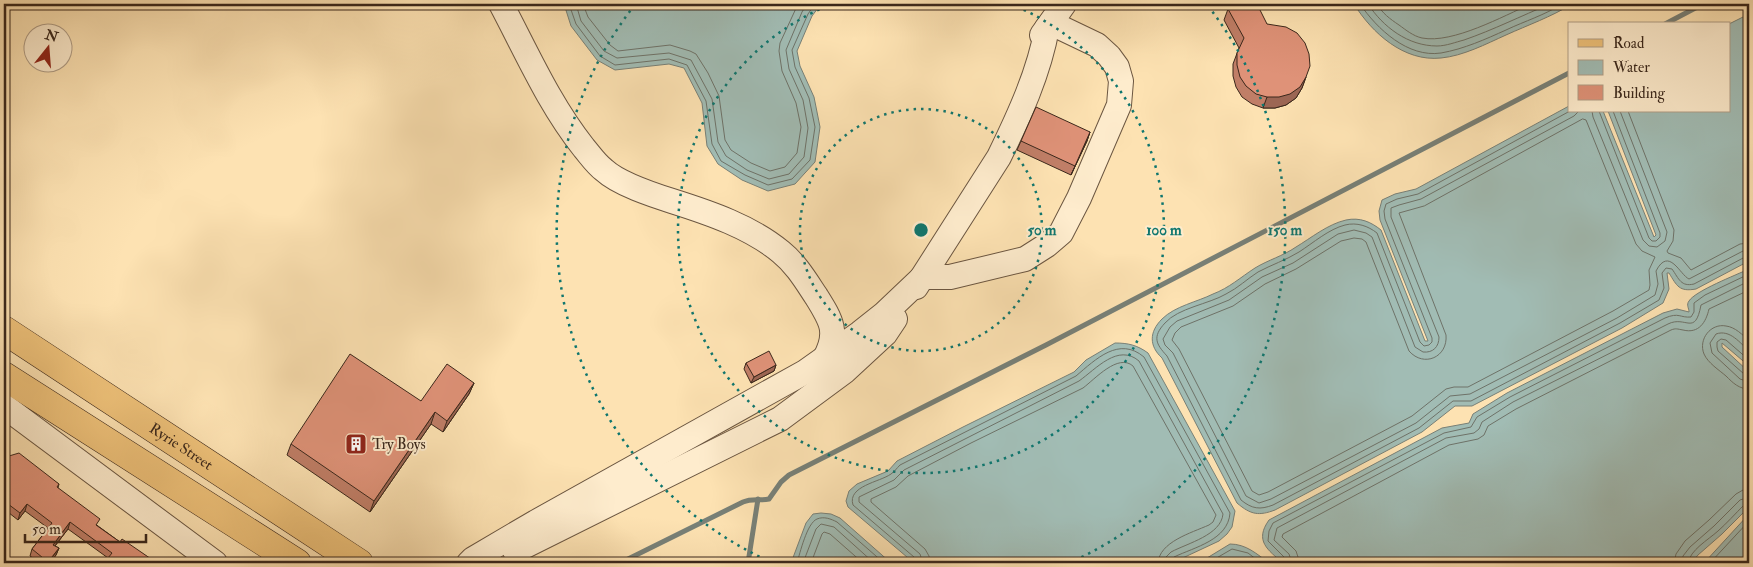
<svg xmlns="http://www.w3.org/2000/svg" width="1753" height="567" font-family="'IM FELL Double Pica',serif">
	<rect width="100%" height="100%" fill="#fde2b2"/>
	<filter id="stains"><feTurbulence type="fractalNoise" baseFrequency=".004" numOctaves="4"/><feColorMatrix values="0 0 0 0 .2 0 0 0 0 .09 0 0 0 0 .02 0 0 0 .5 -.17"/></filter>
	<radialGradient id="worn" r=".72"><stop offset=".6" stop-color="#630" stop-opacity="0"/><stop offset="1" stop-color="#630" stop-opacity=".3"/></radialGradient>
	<g fill="#a1bcb4" stroke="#788077">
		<path d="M564,4H821L812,16L797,51L800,66L814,97L820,127L815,162L795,184L768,191L742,180L718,164L707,146L702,103L684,68L669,64L615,70L597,60L571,26Z"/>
		<path d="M1354,4H1572C1551,17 1528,25 1506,35C1486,44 1463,56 1441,58C1404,62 1372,33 1354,4Z"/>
		<path d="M1749,14V259L1747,262L1696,289C1679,292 1677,286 1669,273H1667L1669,289L1663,303L1622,328L1472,406H1455L1422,432L1275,510C1259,516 1251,515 1237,503L1162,358C1149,346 1149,332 1162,319C1175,306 1197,302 1213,294C1229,288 1241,277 1255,268C1268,260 1283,256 1296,247C1311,238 1328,224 1346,220C1360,217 1371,222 1381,230L1425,341H1428L1380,220L1379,211L1382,200L1395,194L1416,189L1569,106V111H1603L1654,237L1656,235L1608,111H1729V24Z"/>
		<path d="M1749,269V366L1722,343V347L1749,372V507L1722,534L1698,555L1691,563H1283C1268,550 1254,541 1269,520L1442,428L1469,423L1473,414L1507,393L1663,313L1677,309L1689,312C1689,308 1686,305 1689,301C1695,291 1736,275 1749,269Z"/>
		<path d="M1115,343C1128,343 1137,345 1148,353L1235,511L1232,527L1227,534L1219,541L1172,563H914L848,507L846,501L849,491L857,484L888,471L897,461L963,427L1074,372L1086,360Z"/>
		<path d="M821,513L831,514L840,518L891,563H791L806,523L813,514Z"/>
		<path d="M1749,514V563H1704Z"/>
		<path d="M1230,544C1246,544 1257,554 1269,563H1194L1207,558Z"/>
	</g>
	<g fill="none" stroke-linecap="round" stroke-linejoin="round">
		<g stroke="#6e7268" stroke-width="1">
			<path d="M569,4L576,24L600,56L615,65L669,59L687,65L706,101L712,144L721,161L745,175L768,185L792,179L810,160L815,127L809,98L795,67L792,50L808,14L815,4"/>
			<path d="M576,4L581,21L604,51L617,58L669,53L691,60L712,99L718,142L726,156L747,170L769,179L789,174L804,157L808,128L803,100L789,69L786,50L802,12L807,4"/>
			<path d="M583,4L588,17L610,45L618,51L670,45L690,51L696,54L708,73L719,96L725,140L731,150L751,163L770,171L785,167L797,153L801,127L796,103L782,71L779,51L780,43L798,4"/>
			<path d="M1360,4C1377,29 1408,58 1441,53C1464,49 1486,39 1506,30C1525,21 1545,15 1562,4"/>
			<path d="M1368,4C1383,27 1408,46 1437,46C1446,46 1456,42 1464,40C1493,30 1521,16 1550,4"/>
			<path d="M1377,4C1382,13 1390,19 1399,25C1406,30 1413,36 1422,38C1453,44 1503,16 1531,4"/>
			<path d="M1570,111L1418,194L1397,199L1386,204L1384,211L1385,219L1432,338V342L1429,345L1424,346L1420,342L1377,233C1368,226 1357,222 1345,225C1329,229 1313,243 1299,252C1286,260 1271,265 1258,272C1247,279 1238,288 1226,294C1209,304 1178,308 1165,323C1152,337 1156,344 1167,356L1241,500C1252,509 1260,510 1273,505L1419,428L1453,401H1471L1620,323L1659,300L1664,288L1662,273L1666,268L1672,269C1679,279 1681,287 1694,284L1745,257L1749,256"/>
			<path d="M1579,111L1574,116L1421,199L1399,205L1391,208V217L1439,337C1439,347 1433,353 1423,352L1415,347L1372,237L1366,233L1354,230L1338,234L1293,263L1262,277L1229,300L1177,321L1170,327L1163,339L1165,345L1173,353L1246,496L1259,503L1271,499L1416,423L1450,396L1470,394L1617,318L1655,295L1658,284L1656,271C1669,246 1680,275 1689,279L1743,251L1749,250"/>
			<path d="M1592,111L1593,117L1643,240L1649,246L1657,247L1665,241L1667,232L1620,111"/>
			<path d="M1599,111L1649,238L1652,241H1656L1660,237V233L1613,111"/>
			<path d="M1628,111L1674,230L1673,241L1667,251L1668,253L1681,258L1691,270L1740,244L1749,243"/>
			<path d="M1583,119L1586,120L1636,244L1642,251L1655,257L1649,270L1650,285L1649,290L1613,311L1468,387H1454L1446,389L1412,416L1268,492L1259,495L1252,491L1179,349L1172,340L1175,333L1181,327L1233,306L1265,284L1296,269L1341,241L1354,238L1362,239L1366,242L1409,351C1424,368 1448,357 1446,335L1399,213L1424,206Z"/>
			<path d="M1749,341C1743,335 1735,327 1726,326C1711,323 1698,339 1704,354C1708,363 1719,370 1726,376C1733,383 1739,389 1749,389"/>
			<path d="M1749,351C1740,343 1730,329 1716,334L1710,343L1712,353L1740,379L1749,382"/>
			<path d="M1749,360L1726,340L1721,339L1717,342V347L1718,351L1744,374L1749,376"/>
			<path d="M797,563C800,553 807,523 817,519C824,516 831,519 837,522L884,563"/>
			<path d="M803,563L816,529L821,524L834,527L874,563"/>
			<path d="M811,563L822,534L824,532L830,534L863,563"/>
			<path d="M916,563L914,557L853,505C847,486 880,482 891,474C894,472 897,468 900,465L1076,376C1096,359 1119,336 1144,357L1230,513C1228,540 1195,547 1174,557L1171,563"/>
			<path d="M923,563L920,554L859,502V497L894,480L904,470L1079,381C1096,369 1118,343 1139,361L1223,514C1221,535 1188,543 1171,552L1166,557L1165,563"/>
			<path d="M930,563L929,556L925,549L871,502V499L896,487L908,476L971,443L1083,388C1095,379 1118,353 1133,366L1216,515L1213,522L1209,525C1191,533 1159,542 1158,563"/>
			<path d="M1208,563L1232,549L1248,553L1261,563"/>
			<path d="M1286,563L1285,558L1268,541L1269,531L1273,523L1444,433L1471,427L1477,417L1510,397L1665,318C1679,312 1680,318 1691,317L1694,312V303L1705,295L1749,274"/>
			<path d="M1292,563L1289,554L1274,540L1277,528L1446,438L1474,433L1479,429L1482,422L1513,402L1668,324C1686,315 1695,337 1701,305L1749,281"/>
			<path d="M1300,563L1296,551L1282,537L1283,534L1449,445L1478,439L1484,435L1488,426L1516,409L1671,330C1676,328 1677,329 1683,330C1699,334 1706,322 1709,309L1749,290"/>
			<path d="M1674,563L1676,554L1685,541L1709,520L1736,494L1743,490H1749"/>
			<path d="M1682,563L1683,556L1690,547L1714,526L1740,500L1749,497"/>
			<path d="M1688,563C1690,550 1708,540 1718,531C1727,523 1735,514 1744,505L1749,504"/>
			<path d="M1710,563L1749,521"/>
		</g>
		<g stroke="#788077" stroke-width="5">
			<path d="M1665,24L1703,4"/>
			<path d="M620,563L743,502C752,498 760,501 769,499L781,482L789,475L1046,345L1569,73"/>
			<path d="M748,563L758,499"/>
		</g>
		<g stroke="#6b5641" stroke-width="26">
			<g id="minor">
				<path d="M501,4C527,53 549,104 584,148C590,155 596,164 604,170C619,184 653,195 672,201C710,213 751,227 781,252C796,264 806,281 816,296C831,320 839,332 825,358"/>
				<path d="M1042,35L1064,4"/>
				<path d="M916,287L999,157C1019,116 1039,73 1047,28"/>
				<path d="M4,406L215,563"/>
				<path d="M515,551L780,419L845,371L885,334L895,319"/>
				<path d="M469,563L473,559L536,522L805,372L860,333L884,314L923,277H950L1025,259L1047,245L1061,233L1079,198L1119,105L1121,81L1117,67L1109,56L1097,45L1051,23"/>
			</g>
		</g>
		<g stroke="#3a271b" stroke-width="29">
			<g id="major">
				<path id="s1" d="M4,330L359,563"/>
				<path d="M4,376L297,563"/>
			</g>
		</g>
		<use href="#minor" stroke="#feeccd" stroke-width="24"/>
		<use href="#major" stroke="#eec179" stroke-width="28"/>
	</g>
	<g fill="#c07e67" stroke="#3a271b">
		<path d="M1228,9L1267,24L1306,77L1302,88L1296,98L1286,105L1275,108H1263L1252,104L1242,97L1236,87L1233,76V64L1239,48L1224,20Z"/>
		<path d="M1090,132L1087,141L1071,175L1017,150L1021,141Z"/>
		<path d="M746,363L776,365L774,371L751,383L744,369Z"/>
		<path d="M474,383L469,394L443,432L431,424L370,512L287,455L291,444L421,401Z"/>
		<path d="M4,441L9,456L59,484L58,488L98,526L120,542L157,563H106L108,558L68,529L55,546L59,548L56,555L50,563H40L30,556L32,549L48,528L25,511L18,520L4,509Z"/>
	</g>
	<g fill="#9c6654" stroke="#3a271b">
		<path d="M1306,77L1302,88L1296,98L1286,105L1275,108H1263L1267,97Z"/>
		<path d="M1090,132L1087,141L1071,175L1075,166Z"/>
		<path d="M776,365L774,371L751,383L754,377Z"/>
		<path d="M474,383L469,394L443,432L447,421Z"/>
		<path d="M435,412L431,424L370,512L374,501Z"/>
		<path d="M27,504L25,511L18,520L20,513Z"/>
		<path d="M70,522L68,529L51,551L53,545Z"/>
		<path d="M59,548L56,555L50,563H48Z"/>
	</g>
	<g fill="#df9278" stroke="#3a271b">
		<path d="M1238,4H1257L1267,24L1286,27L1297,33L1305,43L1309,54L1310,66L1306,77L1300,87L1290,94L1279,97H1267L1256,94L1246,86L1240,77L1237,65V53L1244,38L1228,9Z"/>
		<path d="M1036,107L1090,132L1075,166L1021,141Z"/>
		<path d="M769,351L776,365L754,377L746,363Z"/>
		<path d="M350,354L421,401L447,364L474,383L447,421L435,412L374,501L291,444Z"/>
		<path d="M4,441L9,456L19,453L59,484L57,487L100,519L96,525L120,542L122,539L157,563H114L108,558L112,553L70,522L53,545L59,548L48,562L32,549L52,523L27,504L20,513L4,501Z"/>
	</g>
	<g fill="none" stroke="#0f766e" stroke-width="2.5" stroke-dasharray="2.5 5">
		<circle cx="921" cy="230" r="121"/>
		<path d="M1010 4A243 243 0 1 1 832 4"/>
		<path d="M773 563A364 364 0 0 1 634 6M1208 6A364 364 0 0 1 1069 563"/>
	</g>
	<defs>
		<g id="building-square" transform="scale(1.125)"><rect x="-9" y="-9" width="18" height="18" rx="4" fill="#8f2418" stroke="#feeccd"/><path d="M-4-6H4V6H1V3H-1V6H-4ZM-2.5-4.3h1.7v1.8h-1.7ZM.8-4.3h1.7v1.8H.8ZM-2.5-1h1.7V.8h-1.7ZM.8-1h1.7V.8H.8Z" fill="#fff"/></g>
	</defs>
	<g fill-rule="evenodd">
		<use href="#building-square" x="356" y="444"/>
	</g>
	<g text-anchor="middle" stroke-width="4" stroke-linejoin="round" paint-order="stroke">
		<g font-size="15" fill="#3a271b" stroke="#feeccd" text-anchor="start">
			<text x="372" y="449">Try Boys</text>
		</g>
		<g font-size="15" fill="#3a271b" stroke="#feeccd">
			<text dy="5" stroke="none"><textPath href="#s1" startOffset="212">Ryrie Street</textPath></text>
		</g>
	</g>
	<circle cx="921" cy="230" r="8" fill="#0f766e" stroke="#feeccd" stroke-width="2.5"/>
	<g font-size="15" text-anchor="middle" font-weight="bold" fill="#0f766e" stroke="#feeccd" stroke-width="4" stroke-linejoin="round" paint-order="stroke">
		<text x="1042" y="235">50 m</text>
		<text x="1164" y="235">100 m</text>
		<text x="1285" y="235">150 m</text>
	</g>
	<rect width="1753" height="567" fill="none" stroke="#fde2b2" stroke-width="20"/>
	<rect x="5" y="5" width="1743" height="557" fill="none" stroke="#3a271b" stroke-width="2.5"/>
	<rect x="10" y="10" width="1733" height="547" fill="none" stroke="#3a271b"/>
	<rect x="1568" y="22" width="162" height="90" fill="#feeccd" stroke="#b09d86"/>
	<rect x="1578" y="39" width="25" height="8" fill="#eec179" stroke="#b09d86"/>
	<text x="1613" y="48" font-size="15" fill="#3a271b">Road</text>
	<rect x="1578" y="60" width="25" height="15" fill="#a1bcb4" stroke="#b09d86"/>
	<text x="1613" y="72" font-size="15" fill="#3a271b">Water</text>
	<rect x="1578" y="85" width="25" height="15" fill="#df9278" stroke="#b09d86"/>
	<text x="1613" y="98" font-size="15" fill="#3a271b">Building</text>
	<g transform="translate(48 48) rotate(17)"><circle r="24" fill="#feeccd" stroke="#b09d86"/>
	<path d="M0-4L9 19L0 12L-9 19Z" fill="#8f2418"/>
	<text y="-8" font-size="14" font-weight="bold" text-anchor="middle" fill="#3a271b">N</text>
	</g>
	<path d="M25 534v8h121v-8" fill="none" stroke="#3a271b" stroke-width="2.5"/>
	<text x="32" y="534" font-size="15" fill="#3a271b" stroke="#feeccd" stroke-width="4" paint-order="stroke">50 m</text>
	<rect width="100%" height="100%" filter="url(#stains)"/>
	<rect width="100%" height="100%" fill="url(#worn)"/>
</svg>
